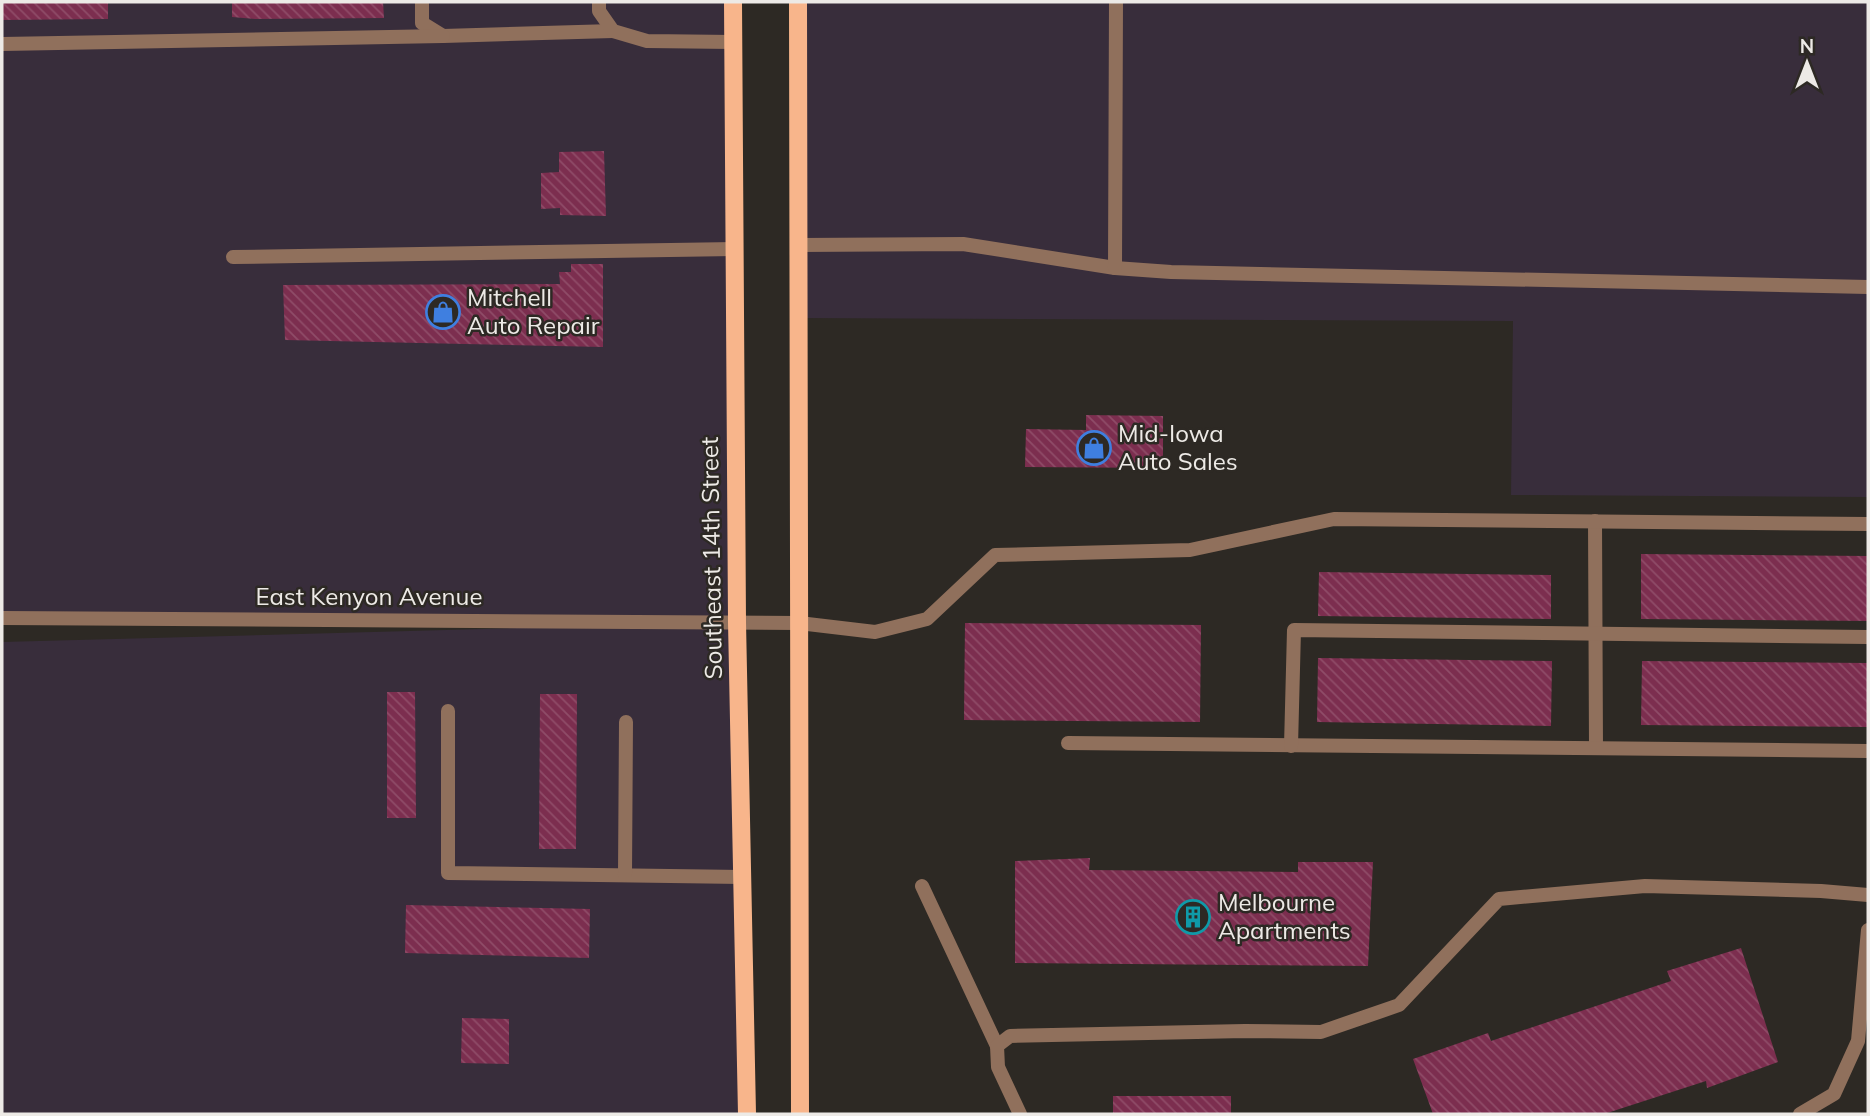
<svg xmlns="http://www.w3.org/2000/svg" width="1870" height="1116" font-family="Mulish,sans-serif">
	<defs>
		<pattern id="building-back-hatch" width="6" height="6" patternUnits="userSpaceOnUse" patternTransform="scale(1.75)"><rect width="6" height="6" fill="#7c2e4f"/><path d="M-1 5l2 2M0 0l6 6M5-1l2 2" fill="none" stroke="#8f4c68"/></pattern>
	</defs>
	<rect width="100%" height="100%" fill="#2d2924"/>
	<g fill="#382d3b">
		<path d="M2,2H733L747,1114H2V642L704,623L2,618Z"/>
		<path d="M798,2H1868V497L1511,495L1513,321L799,318Z"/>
	</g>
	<g fill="url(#building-back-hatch)">
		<path d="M2,2H108V19L2,20Z"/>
		<path d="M232,2H383L384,18L255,19L232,17Z"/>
		<path d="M604,151L606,216L560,215V208L541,209V173L559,172V152Z"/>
		<path d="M571,264H603V347L285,340L283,285L560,284L559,272H571Z"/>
		<path d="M1086,415L1163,416V468L1025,467L1026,429L1086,430Z"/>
		<path d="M1641,554L1868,556V621L1641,619Z"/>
		<path d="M1319,572L1551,575V619L1318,616Z"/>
		<path d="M965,623L1201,625L1200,722L964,720Z"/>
		<path d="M1318,658L1552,661L1551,726L1317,722Z"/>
		<path d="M1642,661L1868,663V727L1641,725Z"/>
		<path d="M387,692H415L416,818H387Z"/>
		<path d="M540,694H577L576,849H539Z"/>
		<path d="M1090,858L1089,870L1298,872V862H1373L1368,966L1015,963V861Z"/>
		<path d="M406,905L590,909L589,958L405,953Z"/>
		<path d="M1741,948L1778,1062L1707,1088L1706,1081L1604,1114H1433L1413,1059L1488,1033L1491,1041L1671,981L1667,971Z"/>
		<path d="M462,1018L509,1019V1064L461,1063Z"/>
		<rect x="1113" y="1096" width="118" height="18"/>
	</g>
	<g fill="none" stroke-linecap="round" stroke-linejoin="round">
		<g stroke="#90705c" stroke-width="14">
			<path d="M422,2V23L443,36L613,31"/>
			<path d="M599,2V11L613,31L647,41L733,42"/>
			<path d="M2,44L443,36"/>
			<path d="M799,245L963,244L1115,268L1171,272L1868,287"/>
			<path d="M233,257L735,249"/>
			<path d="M1115,268L1116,2"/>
			<path d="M1595,521L1596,748"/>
			<path d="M799,623L875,632L927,619L995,555L1190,550L1334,519L1868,524"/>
			<path d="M448,711V873L742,877"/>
			<path d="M1068,743L1868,751"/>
			<path d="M1291,746L1294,630L1868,637"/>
			<path d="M625,875L626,722"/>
			<path d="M922,886L997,1046"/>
			<path d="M1020,1114L998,1067L997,1046L1010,1036L1245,1031L1321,1032L1399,1005L1499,899L1645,886L1821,891L1868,895"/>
			<path d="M1800,1114L1834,1094L1858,1041L1868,930"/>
		</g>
		<path stroke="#90705c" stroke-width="14" d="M2,618L799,623"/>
		<g stroke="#f8b58b" stroke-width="18">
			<path d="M733,2L737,622L747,1114"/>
			<path d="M798,2L800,1114"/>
		</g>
	</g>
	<defs>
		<g id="shop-ring" transform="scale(1.75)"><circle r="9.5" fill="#2d2924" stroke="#3f7fe0" stroke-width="1.5"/><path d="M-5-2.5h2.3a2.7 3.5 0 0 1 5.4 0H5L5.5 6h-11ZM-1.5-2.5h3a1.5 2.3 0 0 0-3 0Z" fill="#3f7fe0"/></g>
		<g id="building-ring" transform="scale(1.75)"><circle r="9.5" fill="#2d2924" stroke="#0f9aa8" stroke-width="1.5"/><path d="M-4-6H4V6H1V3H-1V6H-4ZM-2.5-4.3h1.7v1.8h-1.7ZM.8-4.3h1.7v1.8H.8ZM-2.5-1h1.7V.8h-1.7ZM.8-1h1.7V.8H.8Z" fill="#0f9aa8"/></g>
	</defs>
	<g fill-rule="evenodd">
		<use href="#shop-ring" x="443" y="312"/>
		<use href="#shop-ring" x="1094" y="448"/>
		<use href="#building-ring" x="1193" y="917"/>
	</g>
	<g text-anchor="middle" stroke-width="5" stroke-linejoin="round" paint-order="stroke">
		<g font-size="24" fill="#edeae6" stroke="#2d2924" text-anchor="start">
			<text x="467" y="306">Mitchell<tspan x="467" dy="28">Auto Repair</tspan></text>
			<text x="1118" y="442">Mid-Iowa<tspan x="1118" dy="28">Auto Sales</tspan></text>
			<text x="1218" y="911">Melbourne<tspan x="1218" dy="28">Apartments</tspan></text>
		</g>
		<g font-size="24" fill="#edeae6" stroke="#2d2924">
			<text transform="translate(712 558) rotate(-91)" y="8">Southeast 14th Street</text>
			<text x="369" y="605">East Kenyon Avenue</text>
		</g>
	</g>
	<rect width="1870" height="1116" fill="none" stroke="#edeae6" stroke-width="7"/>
	<g transform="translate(1807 63)" stroke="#2d2924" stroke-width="5" paint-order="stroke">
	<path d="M0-5L12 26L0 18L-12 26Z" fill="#edeae6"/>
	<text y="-10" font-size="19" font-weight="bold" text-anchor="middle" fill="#edeae6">N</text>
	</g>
</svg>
